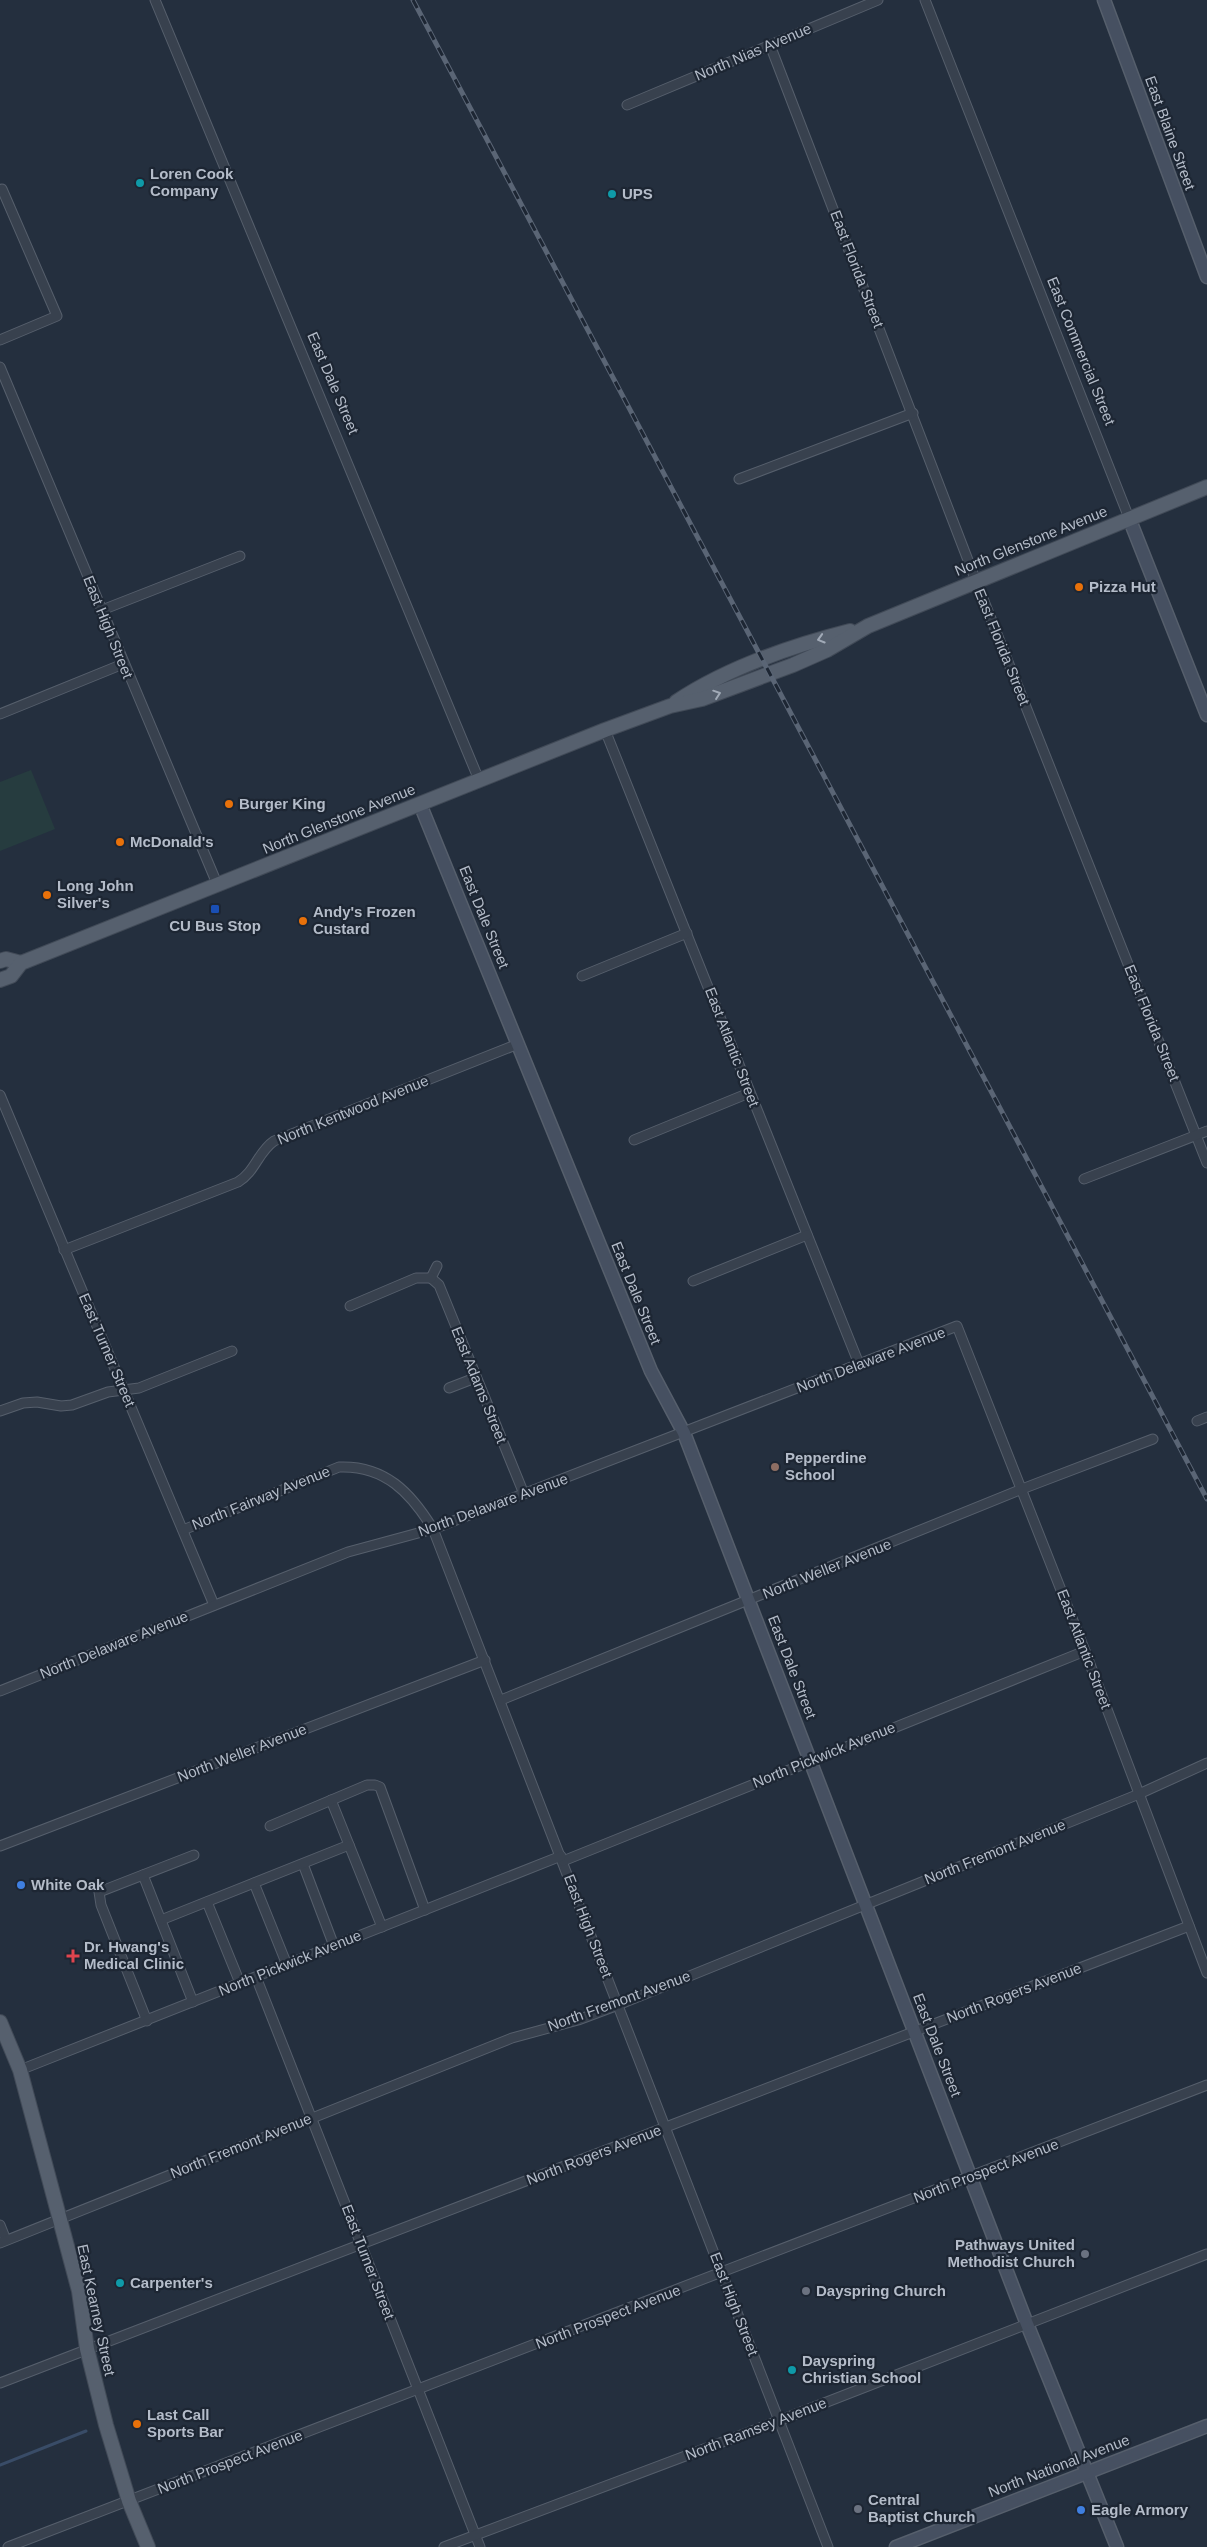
<svg xmlns="http://www.w3.org/2000/svg" width="1207" height="2547" font-family="Arial,sans-serif">
	<rect width="100%" height="100%" fill="#242f3e"/>
	<path fill="#263c3f" d="M31,770L55,829L0,851V782Z"/>
	<g fill="none" stroke-linecap="round" stroke-linejoin="round">
		<path stroke="#394c67" stroke-width="3" d="M0,2465L86,2431"/>
		<g stroke="#565f6c" stroke-width="11">
			<g id="street">
				<path d="M155,0L479,780"/>
				<path d="M925,0L1129,518"/>
				<path d="M770,45L976,581L1207,1163"/>
				<path d="M627,105L878,0"/>
				<path d="M0,190L2,189L57,316L0,340"/>
				<path d="M0,367L218,886"/>
				<path d="M739,479L913,413"/>
				<path d="M102,610L240,556"/>
				<path d="M0,714L123,664"/>
				<path d="M605,730L859,1364"/>
				<path d="M582,976L687,933"/>
				<path d="M0,1095L214,1605"/>
				<path d="M634,1140L749,1093"/>
				<path d="M1084,1179L1207,1131"/>
				<path d="M64,1250L238,1182C255,1172 258,1152 274,1141L518,1044"/>
				<path d="M431,1278L439,1285L524,1494"/>
				<path d="M431,1278L437,1266"/>
				<path d="M693,1281L807,1235"/>
				<path d="M350,1306L416,1278H431"/>
				<path d="M449,1388L475,1378"/>
				<path d="M0,1411L23,1403L37,1402L61,1406L72,1405L108,1392L139,1388L232,1351"/>
				<path d="M1197,1421L1207,1417"/>
				<path d="M183,1530L339,1467C385,1465 411,1493 433,1529L828,2547"/>
				<path d="M0,1691L348,1552L433,1529L957,1326L1085,1651L1207,1973"/>
				<path d="M501,1700L1022,1489L1153,1439"/>
				<path d="M331,1800L382,1927"/>
				<path d="M270,1826L367,1785H375L380,1787L425,1910"/>
				<path d="M0,1846L485,1660"/>
				<path d="M563,1861L1085,1651"/>
				<path d="M303,1864L334,1946"/>
				<path d="M143,1875L193,2002"/>
				<path d="M254,1883L287,1965"/>
				<path d="M207,1902L240,1983"/>
				<path d="M161,1920L349,1845"/>
				<path d="M256,1977L480,2547"/>
				<path d="M147,2021L101,1905L99,1892L194,1855"/>
				<path d="M20,2070L561,1856"/>
				<path d="M0,2225L6,2240"/>
				<path d="M0,2243L512,2038L578,2020L618,2005L1139,1794L1207,1763"/>
				<path d="M0,2383L1189,1926"/>
				<path d="M8,2547L1207,2085"/>
				<path d="M444,2547L778,2421L1207,2254"/>
			</g>
		</g>
		<g stroke="#565f6c" stroke-width="15">
			<g id="secondary">
				<path d="M1104,0L1207,277"/>
				<path d="M1129,518L1207,715"/>
				<path d="M420,804L651,1371L684,1433L1027,2324L1117,2547"/>
				<path d="M896,2547L1207,2426"/>
			</g>
		</g>
		<g stroke="#414a57" stroke-width="16">
			<g id="primary">
				<path d="M676,702C727,668 791,646 850,631"/>
				<path d="M0,961L6,959L21,963"/>
				<path d="M0,980L11,976L21,963L605,730L670,706L702,699L793,665L827,650L868,626L1207,487"/>
				<path d="M0,2022L20,2070L79,2291L87,2349L106,2425L129,2501L148,2547"/>
			</g>
		</g>
		<use href="#street" stroke="#38414e" stroke-width="9"/>
		<use href="#secondary" stroke="#465061" stroke-width="12"/>
		<use href="#primary" stroke="#56606e" stroke-width="14"/>
		<g stroke="#5a6575" stroke-width="5">
			<path id="rail" d="M413,0L1207,1499"/>
		</g>
		<use href="#rail" stroke="#1d2633" stroke-width="3" stroke-dasharray="9" stroke-linecap="butt"/>
	</g>
	<defs><path id="oneway-chevron" d="M-2-3.5L2.5 0L-2 3.5" fill="none" stroke-width="1.6" stroke-linecap="round" stroke-linejoin="round" transform="scale(1.25)"/></defs>
	<g stroke="#a1aab7">
		<use href="#oneway-chevron" transform="translate(821 639) rotate(163)"/>
		<use href="#oneway-chevron" transform="translate(717 694) rotate(-19)"/>
	</g>
	<g fill="#0f9aa8" stroke="#1d2633" stroke-width="2">
		<circle cx="140" cy="183" r="5"/>
		<circle cx="612" cy="194" r="5"/>
		<circle cx="120" cy="2283" r="5"/>
		<circle cx="792" cy="2370" r="5"/>
	</g>
	<g fill="#e8710a" stroke="#1d2633" stroke-width="2">
		<circle cx="1079" cy="587" r="5"/>
		<circle cx="229" cy="804" r="5"/>
		<circle cx="120" cy="842" r="5"/>
		<circle cx="47" cy="895" r="5"/>
		<circle cx="303" cy="921" r="5"/>
		<circle cx="137" cy="2424" r="5"/>
	</g>
	<rect fill="#1a4fb4" stroke="#1d2633" stroke-width="2" x="210" y="904" width="10" height="10" rx="2.5"/>
	<circle fill="#8d6e63" stroke="#1d2633" stroke-width="2" cx="775" cy="1467" r="5"/>
	<g fill="#3f7fe0" stroke="#1d2633" stroke-width="2">
		<circle cx="21" cy="1885" r="5"/>
		<circle cx="1081" cy="2510" r="5"/>
	</g>
	<path fill="#e0444e" stroke="#1d2633" stroke-width="2" d="M70.5 1948.5h5v5h5v5h-5v5h-5v-5h-5v-5h5z"/>
	<g fill="#6b7280" stroke="#1d2633" stroke-width="2">
		<circle cx="1085" cy="2254" r="5"/>
		<circle cx="806" cy="2291" r="5"/>
		<circle cx="858" cy="2509" r="5"/>
	</g>
	<g text-anchor="middle" stroke-width="4.5" stroke-linejoin="round" paint-order="stroke">
		<g font-size="15" fill="#b4bcc9" stroke="#1d2633">
			<text transform="translate(753 52) rotate(-23)" y="5">North Nias Avenue</text>
			<text transform="translate(1170 133) rotate(70)" y="5">East Blaine Street</text>
			<text transform="translate(857 269) rotate(69)" y="5">East Florida Street</text>
			<text transform="translate(1081 351) rotate(68)" y="5">East Commercial Street</text>
			<text transform="translate(333 383) rotate(67)" y="5">East Dale Street</text>
			<text transform="translate(1031 541) rotate(-22)" y="5">North Glenstone Avenue</text>
			<text transform="translate(108 627) rotate(68)" y="5">East High Street</text>
			<text transform="translate(1002 647) rotate(68)" y="5">East Florida Street</text>
			<text transform="translate(339 819) rotate(-22)" y="5">North Glenstone Avenue</text>
			<text transform="translate(484 917) rotate(68)" y="5">East Dale Street</text>
			<text transform="translate(1152 1023) rotate(68)" y="5">East Florida Street</text>
			<text transform="translate(732 1047) rotate(69)" y="5">East Atlantic Street</text>
			<text transform="translate(353 1110) rotate(-22)" y="5">North Kentwood Avenue</text>
			<text transform="translate(636 1293) rotate(68)" y="5">East Dale Street</text>
			<text transform="translate(107 1350) rotate(67)" y="5">East Turner Street</text>
			<text transform="translate(871 1360) rotate(-21)" y="5">North Delaware Avenue</text>
			<text transform="translate(479 1385) rotate(68)" y="5">East Adams Street</text>
			<text transform="translate(261 1498) rotate(-22)" y="5">North Fairway Avenue</text>
			<text transform="translate(493 1505) rotate(-20)" y="5">North Delaware Avenue</text>
			<text transform="translate(827 1569) rotate(-22)" y="5">North Weller Avenue</text>
			<text transform="translate(114 1645) rotate(-22)" y="5">North Delaware Avenue</text>
			<text transform="translate(1084 1649) rotate(69)" y="5">East Atlantic Street</text>
			<text transform="translate(792 1667) rotate(69)" y="5">East Dale Street</text>
			<text transform="translate(242 1753) rotate(-21)" y="5">North Weller Avenue</text>
			<text transform="translate(824 1755) rotate(-22)" y="5">North Pickwick Avenue</text>
			<text transform="translate(995 1852) rotate(-22)" y="5">North Fremont Avenue</text>
			<text transform="translate(588 1926) rotate(69)" y="5">East High Street</text>
			<text transform="translate(290 1963) rotate(-22)" y="5">North Pickwick Avenue</text>
			<text transform="translate(1014 1993) rotate(-21)" y="5">North Rogers Avenue</text>
			<text transform="translate(619 2001) rotate(-20)" y="5">North Fremont Avenue</text>
			<text transform="translate(937 2045) rotate(69)" y="5">East Dale Street</text>
			<text transform="translate(241 2146) rotate(-22)" y="5">North Fremont Avenue</text>
			<text transform="translate(594 2155) rotate(-21)" y="5">North Rogers Avenue</text>
			<text transform="translate(986 2171) rotate(-21)" y="5">North Prospect Avenue</text>
			<text transform="translate(368 2262) rotate(69)" y="5">East Turner Street</text>
			<text transform="translate(734 2304) rotate(69)" y="5">East High Street</text>
			<text transform="translate(96 2310) rotate(78)" y="5">East Kearney Street</text>
			<text transform="translate(608 2317) rotate(-21)" y="5">North Prospect Avenue</text>
			<text transform="translate(756 2429) rotate(-21)" y="5">North Ramsey Avenue</text>
			<text transform="translate(230 2462) rotate(-21)" y="5">North Prospect Avenue</text>
			<text transform="translate(1059 2466) rotate(-21)" y="5">North National Avenue</text>
		</g>
		<g font-size="15" font-weight="bold" fill="#b4bcc9" stroke="#1d2633" text-anchor="start">
			<text x="150" y="179">Loren Cook<tspan x="150" dy="17">Company</tspan></text>
			<text x="622" y="199">UPS</text>
			<text x="1089" y="592">Pizza Hut</text>
			<text x="239" y="809">Burger King</text>
			<text x="130" y="847">McDonald's</text>
			<text x="57" y="891">Long John<tspan x="57" dy="17">Silver's</tspan></text>
			<text x="313" y="917">Andy's Frozen<tspan x="313" dy="17">Custard</tspan></text>
			<text x="215" y="931" text-anchor="middle">CU Bus Stop</text>
			<text x="785" y="1463">Pepperdine<tspan x="785" dy="17">School</tspan></text>
			<text x="31" y="1890">White Oak</text>
			<text x="84" y="1952">Dr. Hwang's<tspan x="84" dy="17">Medical Clinic</tspan></text>
			<text x="1075" y="2250" text-anchor="end">Pathways United<tspan x="1075" dy="17">Methodist Church</tspan></text>
			<text x="130" y="2288">Carpenter's</text>
			<text x="816" y="2296">Dayspring Church</text>
			<text x="802" y="2366">Dayspring<tspan x="802" dy="17">Christian School</tspan></text>
			<text x="147" y="2420">Last Call<tspan x="147" dy="17">Sports Bar</tspan></text>
			<text x="868" y="2505">Central<tspan x="868" dy="17">Baptist Church</tspan></text>
			<text x="1091" y="2515">Eagle Armory</text>
		</g>
	</g>
</svg>
